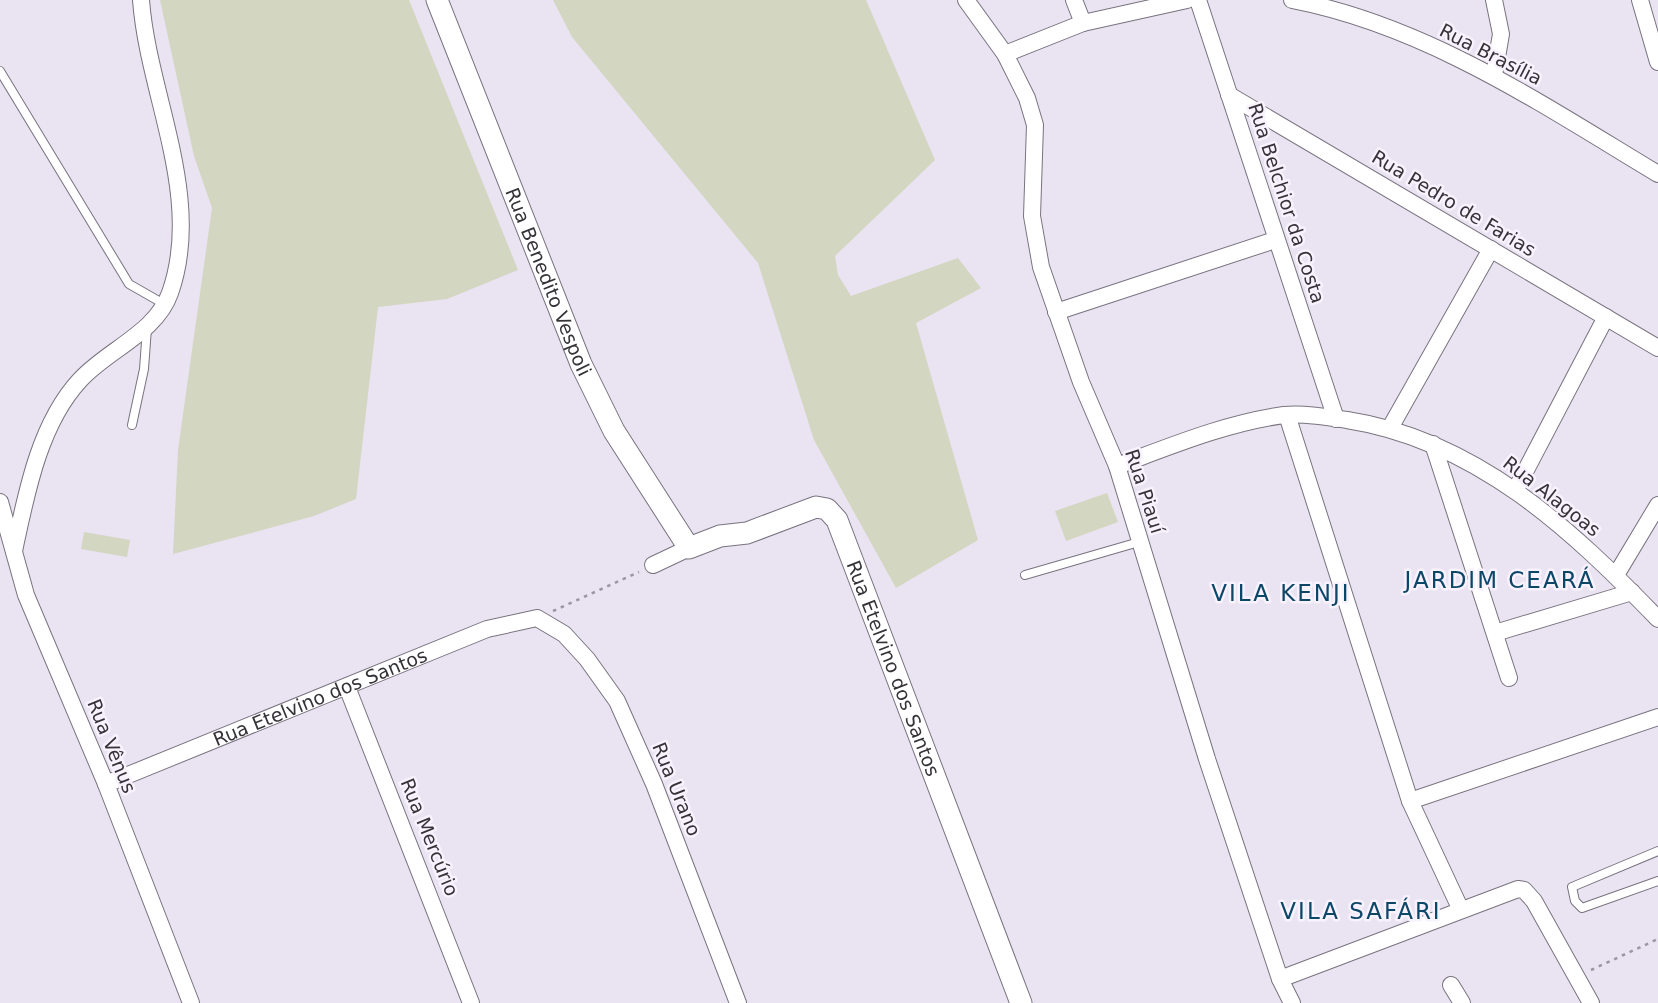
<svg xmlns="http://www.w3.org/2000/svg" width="1658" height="1003" font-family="'DejaVu Sans',sans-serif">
	<rect width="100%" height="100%" fill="#eae3f1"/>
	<g fill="#d3d6c1">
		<path d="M160,0H409L518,270L447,299L378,307L356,499L314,516L173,554L178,450L212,208L194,156Z"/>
		<path d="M553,0H866L935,160L835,256L838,275L851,296L958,258L981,288L916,323L978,540L896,588L814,440L758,263L572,37Z"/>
		<path d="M1107,493L1118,522L1066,541L1055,511Z"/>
		<path d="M84,532L130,540L127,557L81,549Z"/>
	</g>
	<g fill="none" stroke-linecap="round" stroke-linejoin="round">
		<g stroke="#79737f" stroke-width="10">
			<g id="service">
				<path d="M0,71L129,284L164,304"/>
				<path d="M132,425L144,369L147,328"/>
				<path d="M1025,575L1139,542"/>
				<path d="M1658,851L1572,887L1575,901L1582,908L1658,881"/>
			</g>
		</g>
		<g stroke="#79737f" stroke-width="18">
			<g id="minor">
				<path d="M966,0L1005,54L1027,98L1035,125L1032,216L1041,267L1081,382L1117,466L1207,759L1280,979L1292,1003"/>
				<path d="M1074,0L1083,23"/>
				<path d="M1198,0L1336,419"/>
				<path d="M1292,0C1427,26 1543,105 1658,174"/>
				<path d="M1640,0L1658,62"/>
				<path d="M1005,54L1083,23L1187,0"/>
				<path d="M1494,75L1501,34L1494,0"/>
				<path d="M1229,95L1658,348"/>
				<path d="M1056,312L1275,240"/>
				<path d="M1287,415L1410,801L1460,908"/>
				<path d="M1390,428L1491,249"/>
				<path d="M1433,444L1509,678"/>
				<path d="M1117,466C1171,446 1226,423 1284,415C1303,413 1328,417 1347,420C1476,440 1571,529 1658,619"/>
				<path d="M1516,489L1606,317"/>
				<path d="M0,502L26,595L106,784L191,1003"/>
				<path d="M14,551C26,495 39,424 80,380C107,350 156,333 170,293C204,197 148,95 141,0"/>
				<path d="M653,565L689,548"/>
				<path d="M1616,575L1658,505"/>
				<path d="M1495,633L1632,592"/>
				<path d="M347,687L471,1003"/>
				<path id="s1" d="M106,784L487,629L537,618L564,634L587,659L617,701L654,784L738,1003"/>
				<path d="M1410,801L1658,717"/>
				<path d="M1280,979L1518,889L1524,890L1534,901L1591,1003"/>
				<path d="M1451,985L1462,1003"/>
			</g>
		</g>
		<g stroke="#79737f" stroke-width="23">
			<g id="tertiary">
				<path id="s2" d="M437,0L581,364L614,431L689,548L720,536L747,533L816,507L827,509L837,520L1021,1003"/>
			</g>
		</g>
		<g stroke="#9c96a0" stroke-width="2.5" stroke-dasharray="3.5 5" stroke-linecap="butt">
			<path d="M553,611L639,572"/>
			<path d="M1591,970L1658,939"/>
		</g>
		<use href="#service" stroke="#fff" stroke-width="8"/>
		<use href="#minor" stroke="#fff" stroke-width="16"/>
		<use href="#tertiary" stroke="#fff" stroke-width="21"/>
	</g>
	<g text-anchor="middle" stroke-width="5" stroke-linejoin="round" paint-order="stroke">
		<g font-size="19" fill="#363338" stroke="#f8f1fe">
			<text transform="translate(1491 54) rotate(27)" y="7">Rua Brasília</text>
			<text transform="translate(1287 203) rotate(72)" y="7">Rua Belchior da Costa</text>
			<text transform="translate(1454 203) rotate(31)" y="7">Rua Pedro de Farias</text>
			<text dy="7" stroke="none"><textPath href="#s2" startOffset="303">Rua Benedito Vespoli</textPath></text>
			<text transform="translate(1145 491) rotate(72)" y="7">Rua Piauí</text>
			<text transform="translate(1552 496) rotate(38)" y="7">Rua Alagoas</text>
			<text dy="7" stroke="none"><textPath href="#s2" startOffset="924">Rua Etelvino dos Santos</textPath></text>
			<text dy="7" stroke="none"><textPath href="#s1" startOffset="231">Rua Etelvino dos Santos</textPath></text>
			<text transform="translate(112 746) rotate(68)" y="7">Rua Vênus</text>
			<text transform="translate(677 789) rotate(68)" y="7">Rua Urano</text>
			<text transform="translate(430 837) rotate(68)" y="7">Rua Mercúrio</text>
		</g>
		<g font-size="23" letter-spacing="2" fill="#0c4768" stroke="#f8f1fe">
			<text x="1500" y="588">JARDIM CEARÁ</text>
			<text x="1281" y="601">VILA KENJI</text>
			<text x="1361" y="919">VILA SAFÁRI</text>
		</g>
	</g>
</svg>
